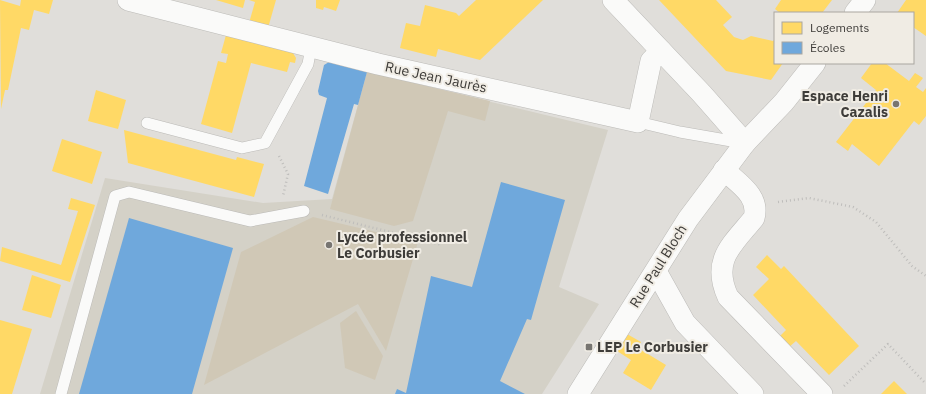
<svg xmlns="http://www.w3.org/2000/svg" width="926" height="394" font-family="'IBM Plex Sans',sans-serif">
	<rect width="100%" height="100%" fill="#e0deda"/>
	<path fill="#d4d1c7" d="M367,72L608,130L559,287L599,304L542,394H40L105,178L263,203L332,199Z"/>
	<g fill="#d0c8b6">
		<path d="M367,72L490,101L485,121L448,111L413,221L394,226L330,209Z"/>
		<path d="M313,217L418,242L386,351L358,304L204,385L241,252Z"/>
		<path d="M356,311L383,356L375,380L345,368L340,323Z"/>
	</g>
	<g fill="#ffd966">
		<path d="M0,0L20,6L21,0H53L49,14L34,10L29,30L21,28L8,90H5L1,109Z"/>
		<path d="M216,0H245L243,8Z"/>
		<path d="M249,0H276L268,28L249,23L255,2Z"/>
		<path d="M316,0H340L336,11L324,7L323,10L316,8Z"/>
		<path d="M476,0H543L480,60L438,49L436,57L400,48L406,23L420,26L425,5L456,13L459,16Z"/>
		<path d="M659,0H716L732,17L723,25L734,37L743,40L751,36L773,41L775,39V63H783L771,80L726,71Z"/>
		<path d="M781,0H832L822,13H780L775,9Z"/>
		<path d="M906,0H926V36L913,27V13H897Z"/>
		<path d="M226,35L293,53L296,58L295,63L290,62L287,72L251,63L232,133L201,124L218,61L226,63L228,54L221,53Z"/>
		<path d="M872,63H885L909,81L915,73L923,78L916,87L923,92L926,88V116L919,125L914,121L879,166L852,144L848,151L836,142L876,90L861,78Z"/>
		<path d="M96,90L126,100L118,129L88,121Z"/>
		<path d="M124,130L236,160L237,157L264,164L254,197L128,163Z"/>
		<path d="M62,139L102,152L92,184L52,171Z"/>
		<path d="M71,198L95,205L70,282L0,261L2,247L61,265L78,211L68,209Z"/>
		<path d="M767,255L781,269L784,266L859,346L829,375L796,341L788,348L778,338L786,330L753,295L769,279L756,267Z"/>
		<path d="M32,275L61,285L51,318L22,310Z"/>
		<path d="M0,320L32,329L12,394H0Z"/>
		<path d="M627,334L641,342L638,348L666,365L651,390L623,373L631,360L617,351Z"/>
		<path d="M894,381L907,394H881Z"/>
	</g>
	<g fill="#6fa8dc">
		<path d="M329,62L367,72L358,105L354,104L328,194L304,186L327,98L319,95L318,91L324,65Z"/>
		<path d="M501,182L565,200L531,320L527,319L500,381L525,394H395L397,389L406,393L431,276L472,287Z"/>
		<path d="M129,218L233,248L192,394H79Z"/>
	</g>
	<g fill="none" stroke-linecap="round" stroke-linejoin="round">
		<g stroke="#bbbab7" stroke-width="12">
			<g id="service">
				<path d="M638,122L680,132L743,143"/>
				<path d="M147,123L242,148L265,143L308,64L311,47"/>
				<path d="M61,394L115,196L129,192L250,221L304,211"/>
			</g>
		</g>
		<g stroke="#bbbab7" stroke-width="22">
			<g id="minor">
				<path d="M128,0L378,64L638,122L651,61L661,51"/>
				<path d="M613,0L702,94L745,143"/>
				<path d="M855,13L865,0"/>
				<path d="M724,170C739,184 760,196 754,218C732,245 711,260 728,297L822,394"/>
				<path d="M656,271L685,323L753,394"/>
				<path d="M578,394L688,219L745,143L784,102L815,63"/>
			</g>
		</g>
		<g stroke="#bebdbb" stroke-width="2.5" stroke-dasharray="1 3" stroke-linecap="butt">
			<path d="M279,156L288,174L283,196"/>
			<path d="M778,202L809,198L853,207L876,222L912,266L926,276"/>
			<path d="M322,215L442,245"/>
			<path d="M844,386L888,344L926,384"/>
		</g>
		<use href="#service" stroke="#fafaf9" stroke-width="11"/>
		<use href="#minor" stroke="#fafaf9" stroke-width="21"/>
	</g>
	<g fill="#777571" stroke="#f0ece4" stroke-width="1.5">
		<circle cx="896" cy="104" r="4"/>
		<circle cx="329" cy="245" r="4"/>
		<rect x="585" y="343" width="8" height="8" rx="2"/>
	</g>
	<g text-anchor="middle" stroke-width="4" stroke-linejoin="round" paint-order="stroke">
		<g font-size="14" fill="#3e3c39" stroke="#f0ece4">
			<text transform="translate(436 77) rotate(12)" y="5">Rue Jean Jaurès</text>
			<text transform="translate(658 266) rotate(-58)" y="5">Rue Paul Bloch</text>
		</g>
		<g font-size="14" font-weight="bold" fill="#3e3c39" stroke="#f0ece4" text-anchor="start">
			<text x="888" y="101" text-anchor="end">Espace Henri<tspan x="888" dy="16">Cazalis</tspan></text>
			<text x="337" y="242">Lycée professionnel<tspan x="337" dy="16">Le Corbusier</tspan></text>
			<text x="597" y="352">LEP Le Corbusier</text>
		</g>
	</g>
	<rect x="774" y="12" width="140" height="52" fill="#f0ece4" stroke="#a9a6a0"/>
	<rect x="782" y="22" width="20" height="12" fill="#ffd966" stroke="#a9a6a0"/>
	<text x="810" y="32" font-size="12" fill="#3e3c39">Logements</text>
	<rect x="782" y="42" width="20" height="12" fill="#6fa8dc" stroke="#a9a6a0"/>
	<text x="810" y="52" font-size="12" fill="#3e3c39">Écoles</text>
</svg>
